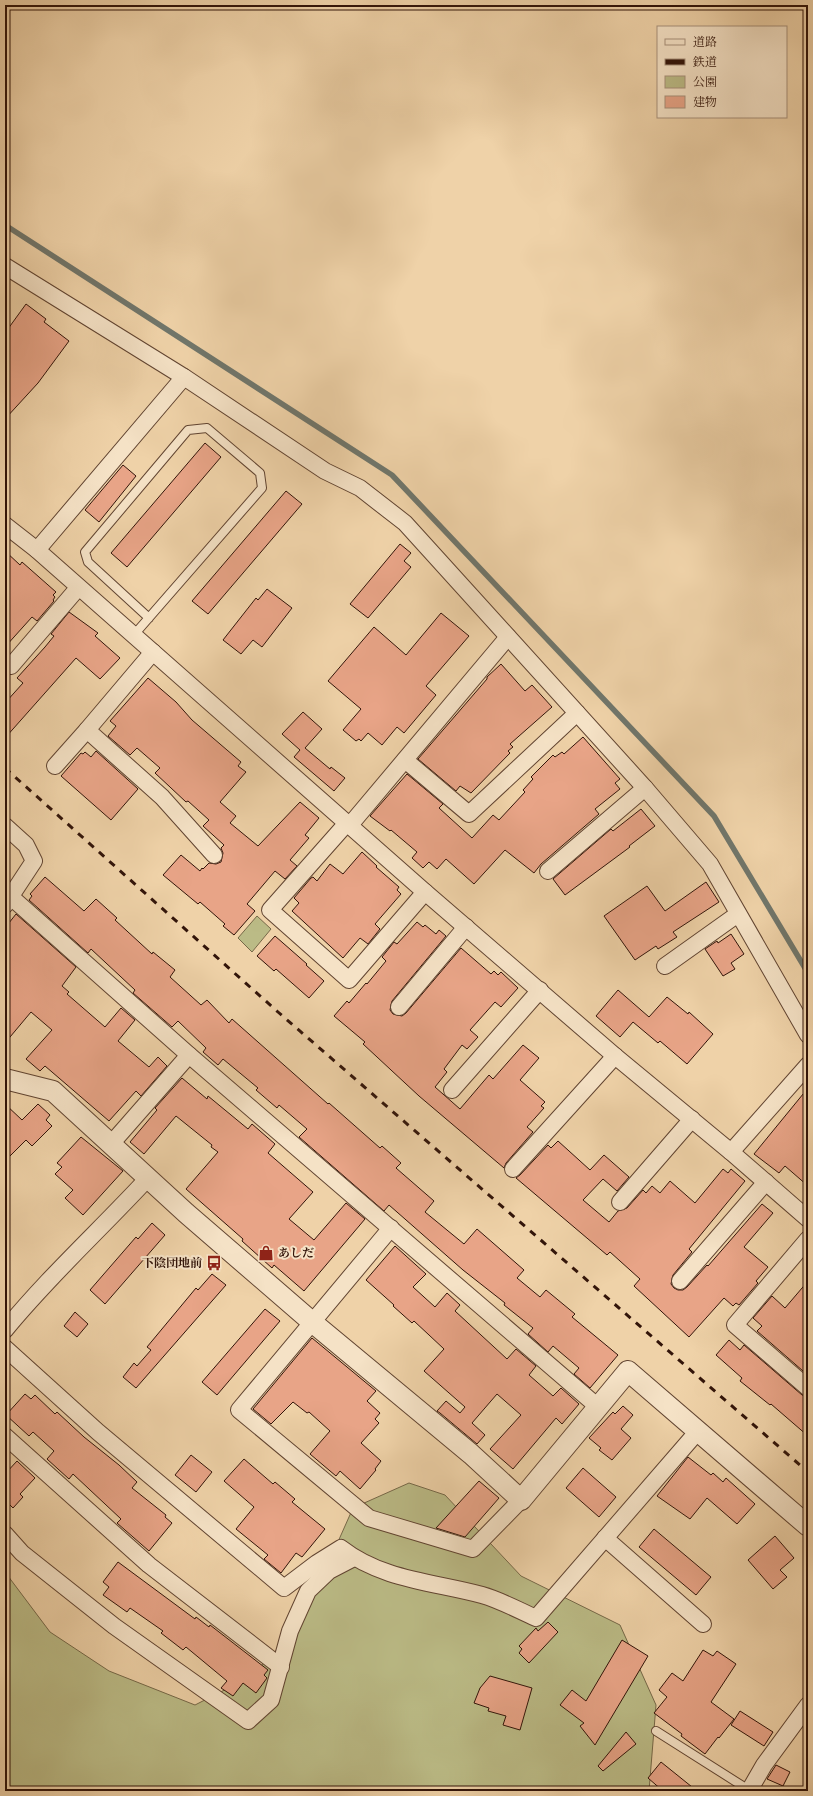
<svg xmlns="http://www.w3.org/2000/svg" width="813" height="1796" font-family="'IM FELL Double Pica','Noto Serif JP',serif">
	<rect width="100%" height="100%" fill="#efd2a8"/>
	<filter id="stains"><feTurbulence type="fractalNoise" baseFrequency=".005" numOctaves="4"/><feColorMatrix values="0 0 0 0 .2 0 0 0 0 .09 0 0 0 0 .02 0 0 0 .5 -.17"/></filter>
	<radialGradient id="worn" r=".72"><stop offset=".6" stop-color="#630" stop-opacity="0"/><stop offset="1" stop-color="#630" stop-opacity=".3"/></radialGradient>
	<g fill="#bbbb86" stroke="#766848">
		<path d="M257,916L271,929L252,952L238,938Z"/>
		<path d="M409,1483L445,1495L521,1576L620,1625L656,1705L649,1791H5V1572L50,1632L109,1671L195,1705L250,1677L301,1625L353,1508Z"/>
	</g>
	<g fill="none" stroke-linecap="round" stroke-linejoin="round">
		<path stroke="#70766b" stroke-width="5.5" d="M5,225L392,475L714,816L808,973"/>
	</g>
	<g fill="#e8a487" stroke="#321409">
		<path d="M26,304L46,319L44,322L69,341L38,383L5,419V333Z"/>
		<path d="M205,443L221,457L127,567L111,553Z"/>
		<path d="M123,465L136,476L99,522L85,510Z"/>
		<path d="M286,491L302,504L208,614L192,601Z"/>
		<path d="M400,544L411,553L404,561L411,567L368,618L350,604Z"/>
		<path d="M5,551L20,565L22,562L56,592L53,595L55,597L53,600L54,601L37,621L32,617L5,647Z"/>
		<path d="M267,589L292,608L262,647L253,640L241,654L223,640L256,598L258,600Z"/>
		<path d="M69,612L98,633L95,636L120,658L100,679L76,658L5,738V703L23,683L17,678L45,647L54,636L51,634Z"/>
		<path d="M441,613L469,636L426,686L436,695L404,733L397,727L382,745L368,733L361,741L359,739L356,741L343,730L361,709L328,681L374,627L406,655Z"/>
		<path d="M501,664L525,691L532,685L552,707L510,744L513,747L508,751L510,753L471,793L460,786L456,791L418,759L487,679V677Z"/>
		<path d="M148,678L176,702L192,720L241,762L238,766L246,772L220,802L236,816L230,823L258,846L300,802L319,818L305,835L309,838L290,860L297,866L285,879L275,871L247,904L255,911L234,935L223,926L225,924L200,902L198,904L163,875L181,855L200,871L202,868L203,869L209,863L216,864L221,862L223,853L221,848L224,845L203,826L209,820L188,801L186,802L155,773L160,768L137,748L130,755L108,736L116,726L110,721Z"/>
		<path d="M303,712L322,729L305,748L330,769L331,767L345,778L334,791L294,757L300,750L282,734Z"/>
		<path d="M583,737L620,779L615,783L620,789L595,809L599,814L541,864L534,873L505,850L474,884L446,859L437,869L429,862L423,868L412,858L417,852L391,830L390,831L370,816L407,774L443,804L439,808L472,838L493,815L499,820L525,792L523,790L533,779L531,777L553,755L555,757L562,752L564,754Z"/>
		<path d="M96,751L138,789L111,820L61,776L81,753L83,754L85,752L91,757Z"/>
		<path d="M641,809L655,826L629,846L630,847L565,895L553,879L611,829L613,831Z"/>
		<path d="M362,852L377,866L376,867L399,887L397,890L401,894L375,924L380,929L368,944L360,938L343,958L292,911L299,903L294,898L311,878L313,877L317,881L330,864L343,874Z"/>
		<path d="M45,877L84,911L96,899L117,918L115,920L152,954L153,952L175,970L170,977L201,1005L207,1000L229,1023L232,1019L328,1104L329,1103L380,1148L382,1146L401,1163L396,1168L434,1201L425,1212L464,1244L477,1229L524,1270L517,1278L540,1297L546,1290L575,1314L572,1317L618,1355L590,1388L574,1374L579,1368L553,1346L548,1352L528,1334L533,1328L504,1305L505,1303L463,1270L389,1205L384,1211L299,1137L307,1129L279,1105L277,1108L256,1090L258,1088L223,1059L218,1065L203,1052L206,1048L178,1021L172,1027L133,993L135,990L91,949L88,953L29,900L32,896L30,894Z"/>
		<path d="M706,882L719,902L673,932L677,937L658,949L656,946L635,960L604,916L647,886L665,911Z"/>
		<path d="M16,914L76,967L62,986L69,992L67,994L105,1027L121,1008L135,1020L118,1041L149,1067L158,1057L167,1066L141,1096L136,1091L109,1121L45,1066L40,1071L26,1059L52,1030L31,1012L5,1043V928Z"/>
		<path d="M417,922L423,927L425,925L436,934L439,930L446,936L392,1001L390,1010L393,1014L402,1016L406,1013L461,948L491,974L494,971L498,975L501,972L518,988L501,1007L495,1002L470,1030L478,1037L467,1049L462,1045L444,1069L447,1072L435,1087L460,1109L489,1075L493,1079L523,1045L539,1058L520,1080L545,1102L541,1106L544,1108L527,1127L533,1132L506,1163L504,1168L419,1096L363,1044L365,1042L334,1016L347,1001L349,1003L366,983L367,984L386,961L382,957L394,942L397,944Z"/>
		<path d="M731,934L744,954L731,963L735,969L723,976L705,949L717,941L718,943Z"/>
		<path d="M275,936L307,964L306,965L324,981L309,998L276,969L274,971L257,956Z"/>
		<path d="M618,990L649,1017L667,997L688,1014L689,1012L713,1034L687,1064L660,1041L658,1043L633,1022L620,1037L596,1016Z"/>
		<path d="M182,1078L207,1099L208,1096L248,1129L252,1124L275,1144L268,1153L313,1192L289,1219L314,1240L346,1203L365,1219L304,1291L274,1265L272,1268L242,1241L243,1239L186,1189L218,1152L211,1147L212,1145L176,1116L144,1154L130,1142L157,1110L155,1108Z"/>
		<path d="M808,1088V1186L785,1166L779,1173L754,1154Z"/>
		<path d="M5,1104L22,1120L38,1104L50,1115L46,1120L52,1126L32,1146L26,1140L5,1161Z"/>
		<path d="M81,1137L123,1171L83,1215L65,1198L73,1190L55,1174L62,1167L57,1163Z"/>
		<path d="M558,1141L590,1170L604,1155L629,1177L617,1191L603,1179L583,1200L609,1222L618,1211L627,1208L643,1190L646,1193L652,1186L660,1193L670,1181L695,1203L723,1169L728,1173L731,1169L745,1181L689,1249L692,1252L673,1275L671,1284L674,1288L678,1290H683L687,1287L707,1265L708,1266L762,1204L773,1213L744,1247L768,1267L756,1281L758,1283L739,1305L736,1303L733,1306L724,1298L689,1337L634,1286L640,1279L610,1252L607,1255L516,1178L520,1175L548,1145L551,1148Z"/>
		<path d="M152,1223L165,1235L105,1304L90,1290L136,1237L138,1239Z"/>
		<path d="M395,1246L426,1274L413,1287L435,1307L447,1293L460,1305L455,1311L507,1359L516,1349L536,1366L529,1375L553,1396L561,1388L579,1404L562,1424L556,1418L513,1469L490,1449L521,1415L497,1394L472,1423L485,1435L477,1444L440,1413L437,1411L446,1401L460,1413L465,1407L424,1371L444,1349L414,1321L412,1323L393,1306L394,1305L366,1280Z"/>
		<path d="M212,1274L226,1285L136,1388L123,1377L134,1363L137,1366L151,1350L147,1347L196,1288L198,1290Z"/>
		<path d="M808,1281V1366L803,1371L757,1331L762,1326L753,1318L772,1296L785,1308Z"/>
		<path d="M265,1309L280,1321L217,1395L202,1382Z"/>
		<path d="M75,1312L88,1324L77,1337L64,1326Z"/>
		<path d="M312,1338L376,1391L367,1401L380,1413L375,1419L379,1423L361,1443L381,1461L375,1469L376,1470L360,1489L340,1471L336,1476L310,1454L330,1431L309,1412L307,1413L293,1402L271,1424L253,1409Z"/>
		<path d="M729,1340L740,1350L744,1345L802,1395L808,1397V1436L771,1404L770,1405L740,1381L742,1378L716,1355Z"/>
		<path d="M25,1394L31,1399L35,1395L55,1414L57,1412L84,1437L119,1465L137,1482L132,1488L166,1515L165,1517L172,1523L149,1551L117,1523L121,1519L73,1474L69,1479L47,1459L54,1451L33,1432L29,1436L6,1415Z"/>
		<path d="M623,1406L633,1415L621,1429L631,1438L612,1460L599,1450L601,1448L589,1438L613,1412L615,1414Z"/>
		<path d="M191,1455L212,1472L196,1492L175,1475Z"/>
		<path d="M688,1457L711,1475L713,1473L723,1482L726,1478L755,1504L737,1524L707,1498L690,1519L657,1496Z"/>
		<path d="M244,1459L273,1484L275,1482L295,1499L292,1502L325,1529L302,1557L296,1553L281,1573L264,1559L268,1555L236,1529L254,1507L224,1481Z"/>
		<path d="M17,1461L35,1478L20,1494L23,1497L13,1508L10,1505L5,1511V1474Z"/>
		<path d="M583,1468L616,1497L599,1517L566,1488Z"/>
		<path d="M479,1481L499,1498L465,1537L436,1528Z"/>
		<path d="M654,1529L711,1577L696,1595L639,1547Z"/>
		<path d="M775,1536L794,1558L780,1570L787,1577L773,1589L748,1560Z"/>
		<path d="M118,1562L195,1619L196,1617L209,1627L210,1625L268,1670L264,1675L267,1678L256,1693L243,1683L233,1696L221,1688L227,1681L186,1647L183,1650L161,1633L163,1631L130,1608L127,1612L103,1595L109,1587L103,1582Z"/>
		<path d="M548,1622L558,1632L529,1663L519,1653L522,1649L519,1646L536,1628L538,1631Z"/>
		<path d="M622,1640L648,1656L595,1745L580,1726L584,1723L560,1705L572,1690L586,1701Z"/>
		<path d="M703,1650L713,1656L717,1651L736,1664L711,1702L734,1719L719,1738L718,1737L705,1754L681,1736L682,1734L654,1713L667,1697L659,1690L672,1673L683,1681Z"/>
		<path d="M490,1676L532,1688L520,1730L503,1725L506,1716L488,1711L489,1708L474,1703L480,1688Z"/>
		<path d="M740,1711L773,1732L764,1746L731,1725Z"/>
		<path d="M626,1732L636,1744L603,1771L598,1766Z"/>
		<path d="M661,1762L697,1791H663L648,1778Z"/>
		<path d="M776,1765L790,1772L783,1786L767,1779Z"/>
	</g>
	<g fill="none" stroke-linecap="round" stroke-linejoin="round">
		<g stroke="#614431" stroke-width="10">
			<g id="service">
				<path d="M133,636L262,488L260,473L207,428L188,430L85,552L88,562L149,618"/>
				<path d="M656,1731L749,1790"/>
			</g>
		</g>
		<g stroke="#614431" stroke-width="18">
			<g id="minor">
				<path d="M5,266L184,377L325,471L360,488L405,523L645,788L710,864L808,1035"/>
				<path d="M5,525L37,550L425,892L615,1056L731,1152L808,1219"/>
				<path d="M37,550L184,377"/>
				<path d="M153,652L87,730L162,797L214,855"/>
				<path d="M5,661L11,666L78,588"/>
				<path d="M405,760L469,814L577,713"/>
				<path d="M55,766L87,730"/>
				<path d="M347,823L270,910L349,980L425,892"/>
				<path d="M350,825L508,637"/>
				<path d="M5,826L26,845L34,861L5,905"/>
				<path d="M548,871L645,788"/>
				<path d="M11,897L189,1055L597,1406"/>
				<path d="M665,966L738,914"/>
				<path d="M399,1007L466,927"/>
				<path d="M452,1090L540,990"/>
				<path d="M111,1144L189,1055"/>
				<path d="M731,1152L808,1065"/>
				<path d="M513,1169L615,1056"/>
				<path d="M620,1202L692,1119"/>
				<path d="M391,1228L239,1410L369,1518L473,1549L521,1500"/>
				<path d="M808,1239L735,1325L808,1388"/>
				<path d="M680,1281L766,1182"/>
				<path d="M5,1330C49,1276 101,1229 148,1178"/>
				<path d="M5,1348L98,1432L284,1588L317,1563L341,1548C382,1580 434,1582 482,1595C500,1600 518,1610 536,1618L698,1431"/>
				<path d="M5,1436L149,1565L281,1667"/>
				<path d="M5,1534L22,1553L114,1626L248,1721L271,1700L290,1631L308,1591L329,1571L354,1558"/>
				<path d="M605,1538L703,1624"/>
				<path d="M749,1791L764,1765L808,1705"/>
			</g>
		</g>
		<g stroke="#614431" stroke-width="22">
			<path id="tertiary" d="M5,1079L53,1091L186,1213L312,1322L471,1454L521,1500L628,1371L808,1526"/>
		</g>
		<use href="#service" stroke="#f5e2c6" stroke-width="8"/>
		<use href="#minor" stroke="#f5e2c6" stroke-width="16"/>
		<use href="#tertiary" stroke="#f5e2c6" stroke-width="20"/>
		<path stroke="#321409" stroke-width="3" stroke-dasharray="7 7" stroke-linecap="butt" d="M5,768L278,1012L808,1472"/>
	</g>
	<defs>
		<g id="shop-bare" transform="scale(1.2)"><path d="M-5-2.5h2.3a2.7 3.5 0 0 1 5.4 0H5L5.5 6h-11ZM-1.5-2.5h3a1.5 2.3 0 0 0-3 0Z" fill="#8f2418" stroke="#f5e2c6" stroke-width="2.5" paint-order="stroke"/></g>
		<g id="bus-bare" transform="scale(1.2)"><path d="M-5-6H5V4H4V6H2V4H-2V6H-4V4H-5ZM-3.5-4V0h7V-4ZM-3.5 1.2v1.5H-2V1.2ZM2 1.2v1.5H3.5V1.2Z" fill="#8f2418" stroke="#f5e2c6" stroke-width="2.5" paint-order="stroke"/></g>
	</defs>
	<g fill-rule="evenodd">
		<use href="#shop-bare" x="266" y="1253"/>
		<use href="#bus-bare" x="214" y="1263"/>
	</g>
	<g text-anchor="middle" stroke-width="4" stroke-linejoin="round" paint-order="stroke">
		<g font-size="12" font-weight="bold" fill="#321409" stroke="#f5e2c6" text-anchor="start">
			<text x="278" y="1257">あしだ</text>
			<text x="202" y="1267" text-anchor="end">下陰団地前</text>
		</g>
	</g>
	<rect width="813" height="1796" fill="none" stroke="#efd2a8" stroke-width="20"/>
	<rect x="6" y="6" width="801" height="1784" fill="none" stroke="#321409" stroke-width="2"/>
	<rect x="10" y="10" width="793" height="1776" fill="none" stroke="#321409"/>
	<rect x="657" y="26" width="130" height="92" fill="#f5e2c6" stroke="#a7907a"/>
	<rect x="665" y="39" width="20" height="6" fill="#f5e2c6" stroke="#a7907a"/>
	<text x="693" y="46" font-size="12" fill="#321409">道路</text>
	<rect x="665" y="59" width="20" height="6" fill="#321409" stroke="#a7907a"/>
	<text x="693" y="66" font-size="12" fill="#321409">鉄道</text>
	<rect x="665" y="76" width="20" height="12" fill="#bbbb86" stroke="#a7907a"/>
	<text x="693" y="86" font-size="12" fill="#321409">公園</text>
	<rect x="665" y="96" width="20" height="12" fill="#e8a487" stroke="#a7907a"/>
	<text x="693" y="106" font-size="12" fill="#321409">建物</text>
	<rect width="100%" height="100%" filter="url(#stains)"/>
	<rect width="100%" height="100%" fill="url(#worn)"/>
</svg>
